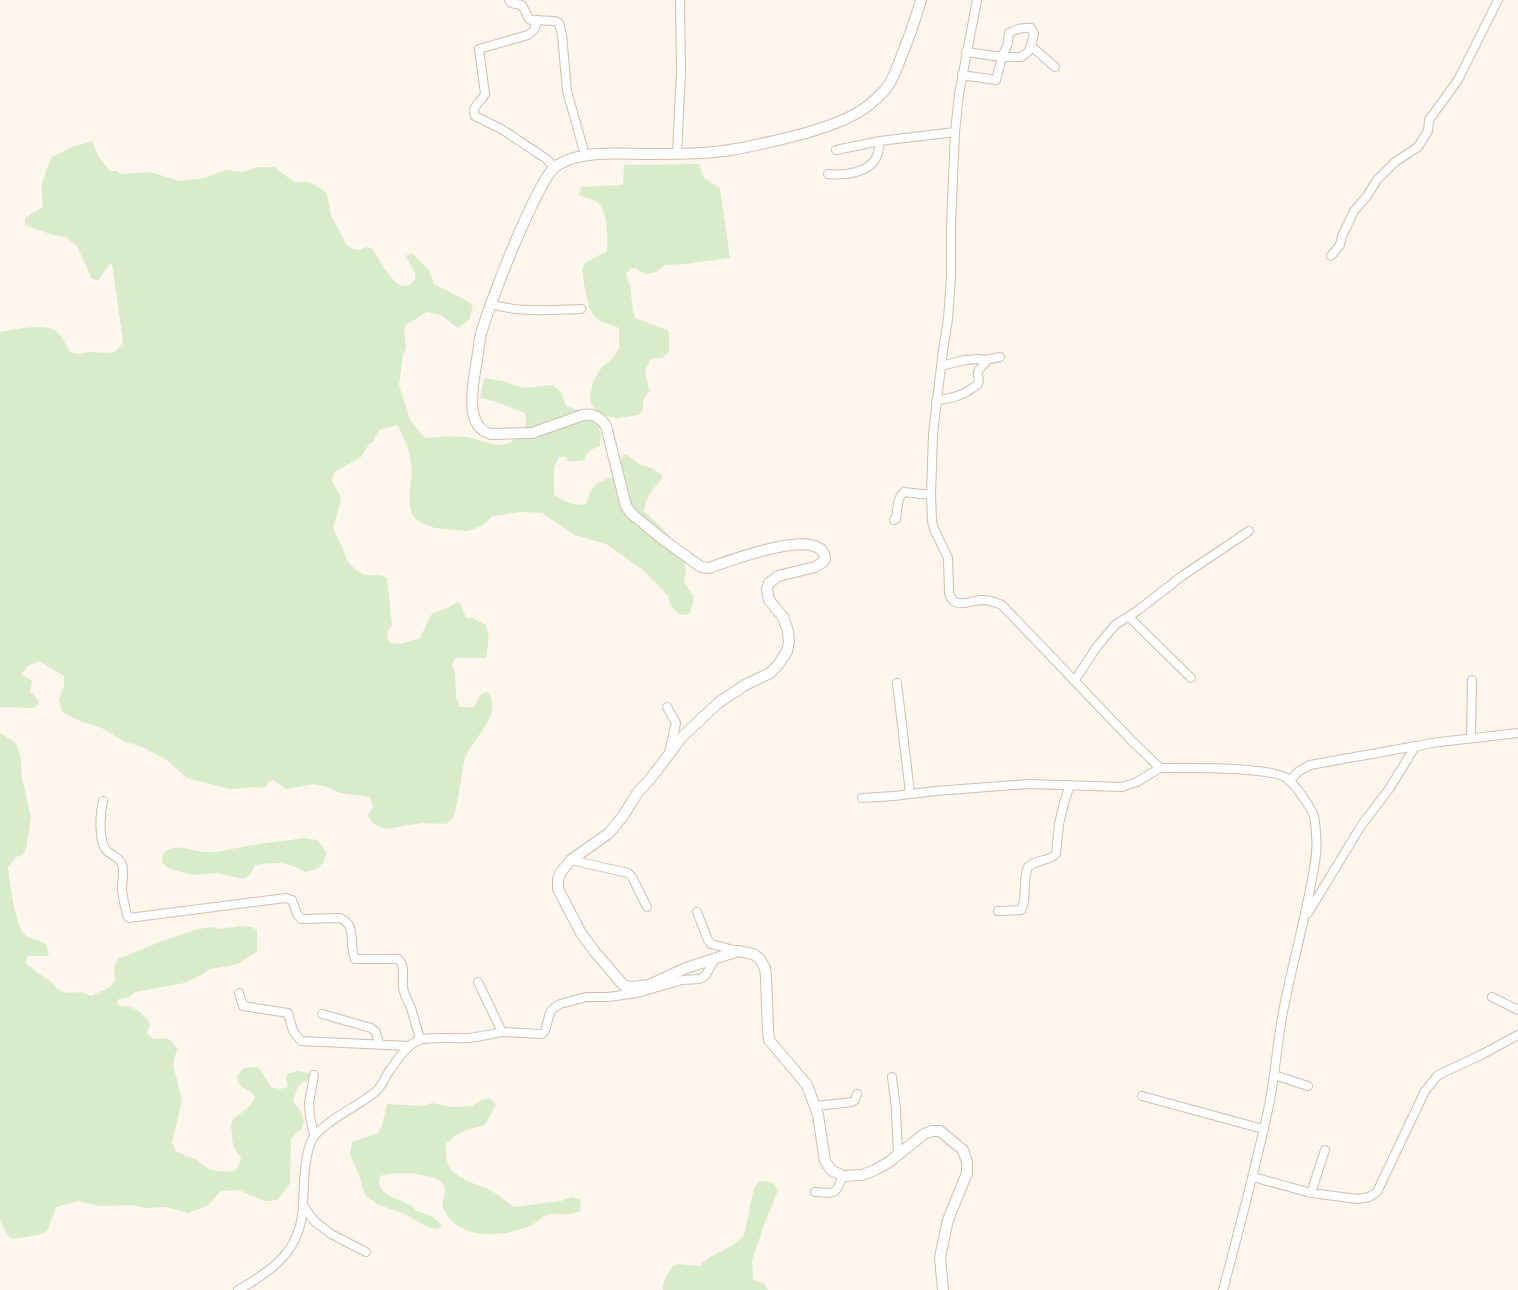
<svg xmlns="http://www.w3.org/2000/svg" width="1518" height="1290" font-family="Cabin,sans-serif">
	<rect width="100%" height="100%" fill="#fdf6ec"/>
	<g fill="#d8ecc9">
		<path d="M92,141L98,156L110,171H116L121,174L150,172L180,181L205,178L226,170L243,172L258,167H274L294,182H309L322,189L327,194L331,216L347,245L353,249L360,250L366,247L373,249C379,259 393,287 405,286C409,286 412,283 415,280V274L406,255L413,254L429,270L434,284L467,301L473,306L469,320L458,328L441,315L427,312L406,325L404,331L406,348L403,355L399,385L410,420L425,438C438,438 452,435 465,437C487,440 505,456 522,431C526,425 527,420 525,413L494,401L480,398L484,378L503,381L523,388L553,385L561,392L566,406L578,410H594L601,435L600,446C592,449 586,451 585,460L568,462L566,457H559L554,467V495C564,501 575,507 586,504C594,479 598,483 621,474L619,463L624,454L630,457L639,464L652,468L662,475V479C654,488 645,498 644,511L668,534L685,564L686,570L684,582L694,597L690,613L687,615L678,614L671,606L668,596L643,570L606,544L575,535L542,513L521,512L493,516L482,526L467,531L435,528L421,523L412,515L409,500L412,470L409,451L398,425L379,430L372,443L369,444L361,457L334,472L332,481L341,497L340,505L333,528L343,549L347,561L356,570L365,575H381L387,578L392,626L389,628L387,635L389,642C399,647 410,641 420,638L431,615C436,611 441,611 447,608C451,606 453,603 458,602L461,605L466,618H473L486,625L489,636L486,658H455L452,666L455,672L456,697L460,707H474C478,700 479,693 488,692C504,715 472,739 465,758C463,763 463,769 462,774C460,786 458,799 455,812L452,819L446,824L422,823L386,829L374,824L367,815L373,807L370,797L340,793L328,787L314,784L286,789L273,780L269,781L266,787L261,788L253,787L230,789L187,778L167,760L140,746L125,742L102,728L80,721L65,714L61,709L59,700L64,686V676L39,661L28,666L21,674L32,681L30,692L38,700L39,704L33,708L0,707V332C14,330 47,322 57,332C63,337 66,346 70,352L77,354L91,352L112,353L118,349L123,342L112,263C105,268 104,274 98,280L92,279L77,246L66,237L53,235L25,225V218L43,207L41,186L49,163L52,157L72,147Z"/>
		<path d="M699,164L704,178L720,188L730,258L684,264L665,265L656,272L649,274H645L635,268H631L626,274L630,285L633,311L635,318L667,330L669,333V352L662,358L651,359L645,370L649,391L643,400V409L639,415L617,418L605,416L596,410L591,404L590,395L592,388L593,381L602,367L611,360L619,349V328L598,320L593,314L589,307L585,290L582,270L585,263L607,251C608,238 608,213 598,203C593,198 585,199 579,195L581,187L623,185L624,165Z"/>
		<path d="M0,733L16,743L20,754L22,778L31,818L26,849L23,855L16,857L8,867C10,881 15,926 25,935C28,938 40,940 46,944L49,954L46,956H28L25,962L35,971L49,980L59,990L66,993L81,992L91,996L110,987L115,981L114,967L118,959L162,941L198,929L212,927L218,929L241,926L251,927L257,930V952L235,965L209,969L203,974L185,983L135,992L129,997L119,999L117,1002L119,1006C133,1006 143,1011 150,1024L147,1034L154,1039C167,1038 171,1037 177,1049L173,1064L182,1100L172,1142L176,1151L196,1160L210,1170L231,1172L237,1169L241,1158L233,1146L231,1125L233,1119L250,1106L255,1097C249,1086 238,1091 237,1076L244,1068L258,1067L271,1087L280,1089L288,1087L286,1078L287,1074L298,1071L308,1073L310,1076L307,1080L298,1086L293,1101L300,1110L304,1121L302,1129L296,1133L291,1140L290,1184L278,1199L271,1201H264L239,1190L221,1191L208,1205L188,1213L166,1207L146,1208L132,1205L100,1206L78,1201L56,1207L48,1229L43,1234L13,1239L7,1235L0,1220Z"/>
		<path d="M303,838L317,840L327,852C323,866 320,869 306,872C285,861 278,862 255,865L250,875L243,879L216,873L198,875L188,874L170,869L162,863L163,853C178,842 188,851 204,852C221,853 237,847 253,845C270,842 286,841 303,838Z"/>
		<path d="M489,1098L496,1104L486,1123L483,1126L469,1129L454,1136L446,1144C446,1150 446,1158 448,1164C454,1178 475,1184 488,1189C497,1193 506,1201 514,1207L561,1201L571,1197L581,1200L580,1211C568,1218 554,1210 543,1217C538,1220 535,1224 530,1226C502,1237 460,1241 444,1210C439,1201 449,1193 443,1184C434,1172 393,1171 380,1176L379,1183L381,1189L386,1194L412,1206L417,1211L431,1216L437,1220L442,1226L436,1230L420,1223L405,1214L379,1205L366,1196L363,1190L359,1175L350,1155L352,1142L378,1133L382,1125L387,1104L422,1106L432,1103L451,1107L472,1106L482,1100Z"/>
		<path d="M767,1181L774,1184L778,1190L764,1225L752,1261L753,1280C760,1281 765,1283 768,1290H663C663,1280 667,1274 673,1266L679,1264L700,1266C712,1251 732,1251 744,1235L754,1188L759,1182Z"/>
	</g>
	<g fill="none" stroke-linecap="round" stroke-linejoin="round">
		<g stroke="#d1beb0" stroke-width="10">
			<g id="minor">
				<path d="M509,0L511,3L522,5L529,19L531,20L555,21L559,23L562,35L567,91L585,155"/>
				<path d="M977,0L959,94L955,132L951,226V278L948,319L943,350L933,434L931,495L932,521L934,529L948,558L949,593C954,610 969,601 981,600C989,600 995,602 1002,605L1131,740L1160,768C1185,768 1271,766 1288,779C1296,786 1310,806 1314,816C1315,822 1316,829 1316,835C1318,851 1314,868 1311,884C1304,923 1293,962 1285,1002C1277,1038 1276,1074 1268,1110C1255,1170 1239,1230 1223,1290"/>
				<path d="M537,20L534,30L528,35L479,49L485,94C481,103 471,105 475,116L503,130L545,158L555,167"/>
				<path d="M966,52L1002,57L1008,43L1009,33C1016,29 1022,27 1031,28L1034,33L1031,46"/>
				<path d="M962,75L996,80L1002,57H1021L1028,52L1031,46L1055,67"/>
				<path d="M836,150L880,141L955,132"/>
				<path d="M677,154L681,72L680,0"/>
				<path d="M828,174C843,176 870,173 877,156C879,151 879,145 880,141"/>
				<path d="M1331,256L1340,245L1342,236L1354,211L1367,196L1377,180L1395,162L1418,147L1428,131L1429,120L1458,80L1498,0"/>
				<path d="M491,304C520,313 551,310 581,309"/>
				<path d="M941,366L965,360L979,359L985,360L1000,357"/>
				<path d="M936,401C949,398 961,397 971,389C972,388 977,386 978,384C982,375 971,377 985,363V360"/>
				<path d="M894,520L896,519C898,510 896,499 904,492L931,495"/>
				<path d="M1129,617L1191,678"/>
				<path d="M1075,680L1096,648L1115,625L1137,611L1182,576L1249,531"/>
				<path d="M897,683L910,793"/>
				<path d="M667,707L676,723L669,752"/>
				<path d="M1471,738L1472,680"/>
				<path d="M1289,781L1299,771L1310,765L1416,746"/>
				<path d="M862,798L894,796L935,791L1028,784L1122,787L1137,782L1160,768"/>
				<path d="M103,801C100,813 98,842 107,851C112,855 120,858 122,864C125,872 122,880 122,888C122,896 125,906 127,915L129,918L286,898L292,900L297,914L301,919L340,918C358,925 348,945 355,959H398C406,967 402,976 403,986C403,994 408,1000 411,1008C414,1018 417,1029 420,1039"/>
				<path d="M571,860L628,873L632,877L647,907"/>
				<path d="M998,911L1021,910C1028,897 1022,880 1028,867C1036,859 1048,862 1056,854L1059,824L1064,803L1070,785"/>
				<path d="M697,912L708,940L711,944L738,951"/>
				<path d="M1308,913L1361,826L1389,789L1415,747L1431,743L1518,733"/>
				<path d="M478,982L502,1032L542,1034L545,1031L549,1016L551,1011L555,1007L560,1004L586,997H608L637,993L682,980L700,979L705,976L715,959"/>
				<path d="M239,993L243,1006L288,1013L293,1031L301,1041L409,1046"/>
				<path d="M1492,997L1518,1010"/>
				<path d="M322,1014L371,1028L376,1032L379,1044"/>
				<path d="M314,1075L309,1103L310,1117L314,1135"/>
				<path d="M1274,1075L1308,1086"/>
				<path d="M892,1077L896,1109L898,1155"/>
				<path d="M1142,1096L1263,1129"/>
				<path d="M816,1106L852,1102L855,1100L857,1094"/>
				<path d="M1253,1177L1311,1193L1325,1150"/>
				<path d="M815,1192C836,1193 835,1196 843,1176"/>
				<path d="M1311,1193L1358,1199L1369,1197L1377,1192L1425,1091L1438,1075L1481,1055L1518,1035"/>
				<path d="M303,1205L314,1221L331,1234L366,1252"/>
				<path d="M238,1290C274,1270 302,1249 303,1204C304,1183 304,1163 310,1144C318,1123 358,1107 375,1092C382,1087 385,1077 390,1070C397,1060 407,1045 419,1040C429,1036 455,1039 468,1038C479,1037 491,1034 502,1032"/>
			</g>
		</g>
		<g stroke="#d1beb0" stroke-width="12">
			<path id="tertiary" d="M921,0C915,21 908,40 900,60C896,70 892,83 884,91C863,115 836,124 806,133C783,139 759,145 736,149C709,154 680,154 653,154C623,154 582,149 556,166C538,178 486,311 480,338C479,343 479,348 478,353C475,375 461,427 491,434L532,433L583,415C593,413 600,417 606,426L626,506L631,513L661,538L701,567L709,568C726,562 824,524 825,559L823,562L815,567L778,576L769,583L767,589L769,600L783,617L788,631L789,642L787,651L778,665L770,673L745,685L718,703L682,737L651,778L638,792L623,816L609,833L571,860L561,872L558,879V889L581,933L595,952L624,986L633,987L649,985L686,968L738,951L753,954L760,959L765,968L766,977L768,1030L769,1040L807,1085L818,1115L825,1161L831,1170L843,1176L862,1175L875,1170L889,1162L924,1134L932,1131H940L963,1150L967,1162V1173L948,1220L940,1257L943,1290"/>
		</g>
		<use href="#minor" stroke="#fff" stroke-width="8"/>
		<use href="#tertiary" stroke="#fff" stroke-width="10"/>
	</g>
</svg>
